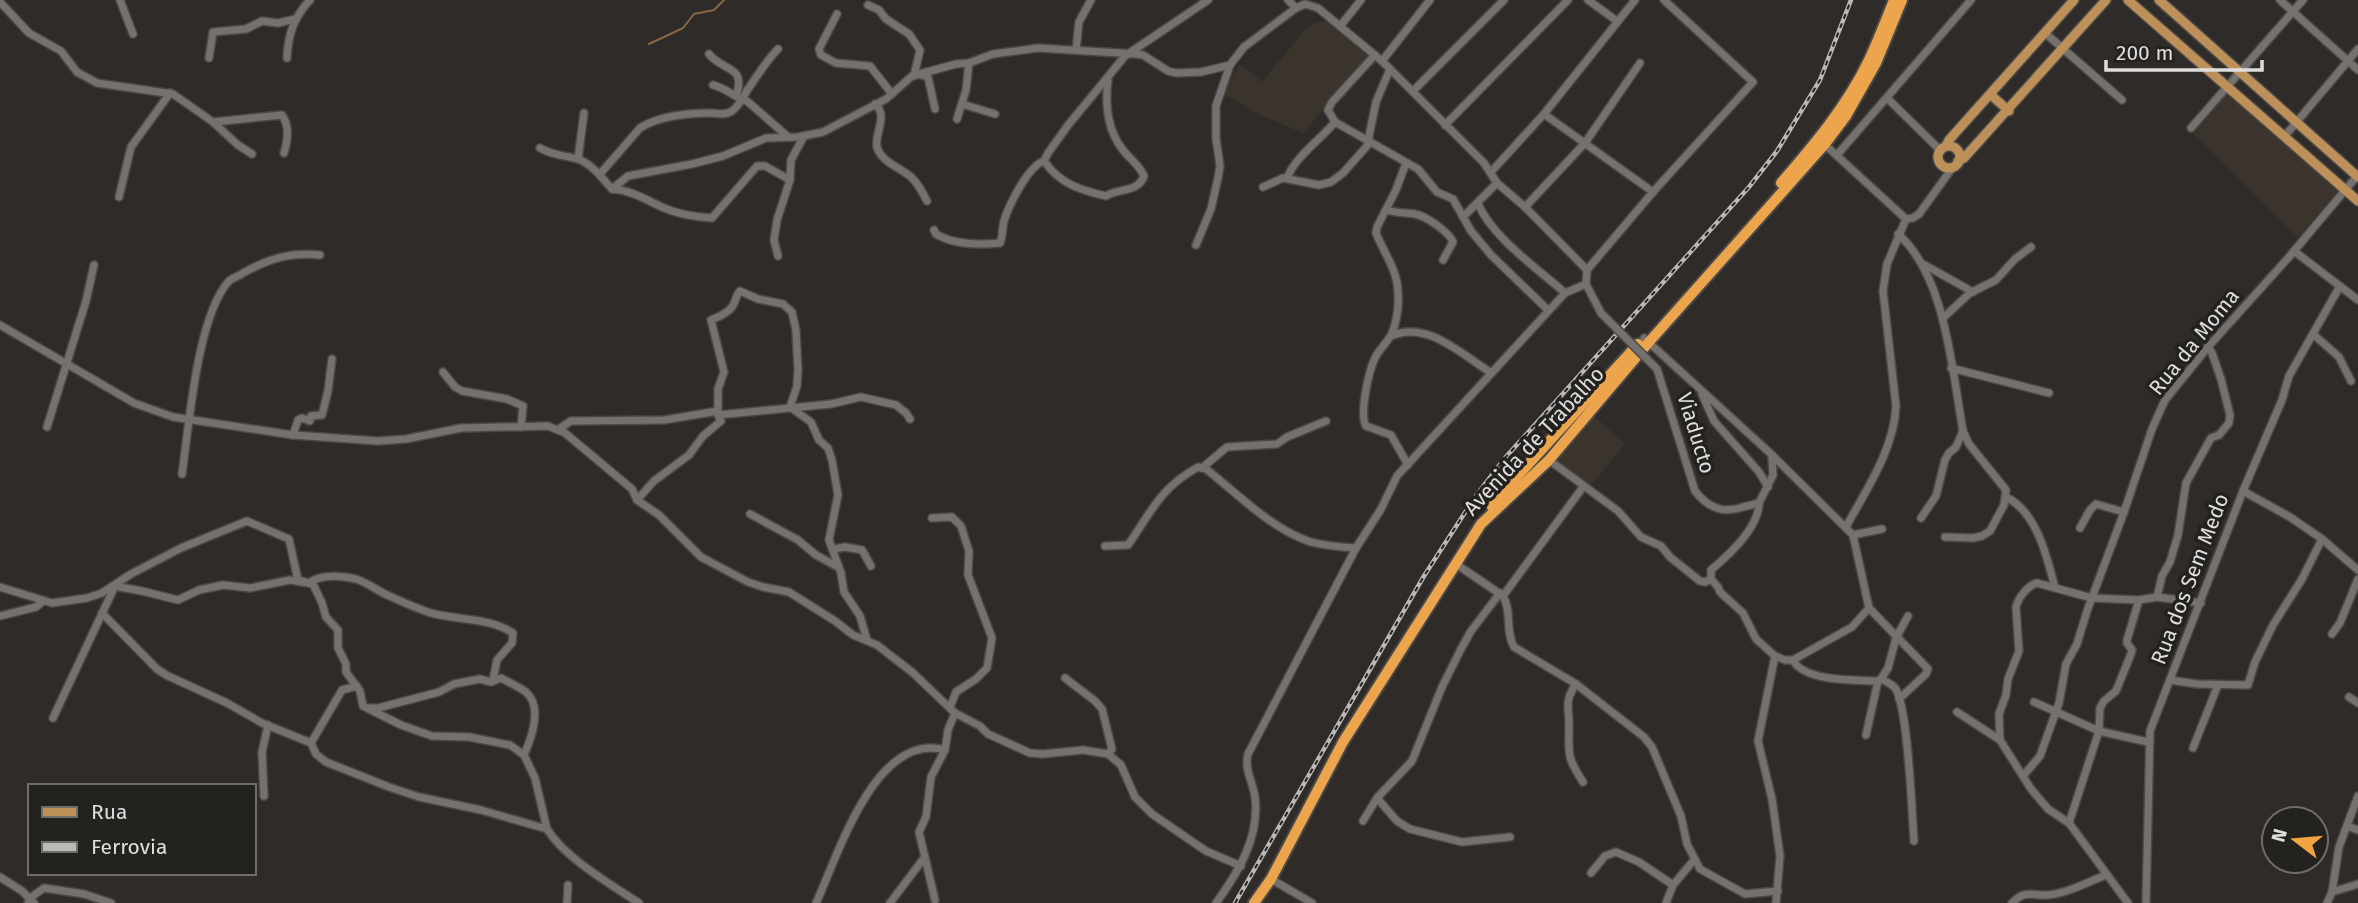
<svg xmlns="http://www.w3.org/2000/svg" width="2358" height="903" font-family="'Fira Sans',sans-serif">
	<rect width="100%" height="100%" fill="#2e2b29"/>
	<g fill="#3a342c">
		<path d="M1328,19L1369,53L1360,69L1303,133L1260,115L1222,93L1240,64L1262,82L1308,26Z"/>
		<path d="M2225,92L2338,191L2297,238L2191,132Z"/>
		<path d="M1591,413L1625,444L1590,486L1552,458Z"/>
	</g>
	<g fill="none" stroke-linecap="round" stroke-linejoin="round">
		<path stroke="#876643" stroke-width="2" d="M649,44L683,28L694,14L714,10L724,0"/>
		<g stroke="#4b4947" stroke-width="10">
			<g id="minor">
				<path d="M120,0L133,34"/>
				<path d="M1288,0L1296,8"/>
				<path d="M1588,0L1617,21"/>
				<path d="M2280,0L2358,70"/>
				<path d="M0,2L29,33L61,51L77,72L97,83L173,94L213,122L238,145L252,154"/>
				<path d="M868,5L879,10L886,19L909,34L920,50L914,76"/>
				<path d="M837,14L819,49L821,55L836,63L870,66L892,94"/>
				<path d="M1341,25L1361,0"/>
				<path d="M2045,33L2122,100"/>
				<path d="M1076,50L1079,22L1091,0"/>
				<path d="M709,54C723,72 747,65 736,96"/>
				<path d="M1375,55L1332,102L1328,110L1335,122L1418,169L1437,192L1453,199L1471,231L1491,255L1548,310"/>
				<path d="M209,58L213,32L246,29L262,21L278,23L295,19"/>
				<path d="M287,58C288,34 294,17 310,0"/>
				<path d="M1382,61L1430,0"/>
				<path d="M921,75L928,77L935,109"/>
				<path d="M713,85C726,88 737,99 747,101L787,136"/>
				<path d="M1413,91L1504,0"/>
				<path d="M1887,98L1940,150"/>
				<path d="M875,104C889,116 874,133 877,147C881,162 901,168 911,177C918,183 923,193 927,201"/>
				<path d="M962,104L995,114"/>
				<path d="M1544,114L1653,192"/>
				<path d="M957,119L966,90L969,63"/>
				<path d="M213,122L282,115C290,126 288,140 284,153"/>
				<path d="M1445,125L1568,0"/>
				<path d="M2191,128L2303,0"/>
				<path d="M2284,137L2358,49"/>
				<path d="M1823,143L1906,219L1913,218L1919,214L1953,167"/>
				<path d="M540,148C554,156 564,155 578,159C592,164 603,179 612,189C632,190 646,200 664,208C678,214 696,217 712,218L757,166H765L790,180"/>
				<path d="M1837,155L1971,0"/>
				<path d="M578,159L584,113"/>
				<path d="M1044,161C1060,184 1080,190 1106,196C1118,188 1138,193 1144,176C1140,166 1130,159 1123,150C1107,130 1105,103 1108,79"/>
				<path d="M1406,163L1396,190L1377,227L1376,233C1384,253 1398,271 1398,293C1399,305 1397,319 1393,331C1389,341 1380,348 1375,358C1369,370 1359,414 1366,426L1391,435L1408,465"/>
				<path d="M1491,172L1544,114L1635,0"/>
				<path d="M600,174L640,128C658,116 689,113 710,113C719,113 724,116 732,111C740,105 743,97 748,89C758,75 766,61 778,49"/>
				<path d="M1287,178C1296,156 1319,141 1335,122"/>
				<path d="M1263,187L1283,178L1319,185L1331,182L1343,173L1367,146L1376,102L1390,69"/>
				<path d="M612,189L628,176L692,164L723,156L766,138L798,137L823,132L886,99L912,76L956,64L969,63L993,54L1038,48L1136,54L1143,55L1168,71L1176,73L1201,72L1230,65L1244,47L1296,8L1305,4L1318,8L1382,61L1484,163L1497,183L1525,207L1587,270"/>
				<path d="M119,197L131,147L170,93"/>
				<path d="M1478,204C1494,239 1536,267 1565,293"/>
				<path d="M1525,207L1585,143L1640,63"/>
				<path d="M1386,210C1396,213 1406,213 1415,214C1426,216 1449,232 1453,242L1443,260"/>
				<path d="M1463,217L1497,183"/>
				<path d="M934,230L936,234C954,245 979,245 1000,243C1003,236 1002,228 1004,221C1009,205 1028,166 1044,161L1048,153L1069,124L1125,56L1208,0"/>
				<path d="M1898,234C1946,276 1952,371 1963,431L1969,444L2006,490L2004,505L1990,531L1982,536L1973,538L1945,537"/>
				<path d="M1196,245L1211,209L1218,178L1220,166L1216,138V106L1230,65"/>
				<path d="M2294,251L2358,300"/>
				<path d="M778,256L774,240L777,220L790,180L791,160L804,136"/>
				<path d="M1923,264L1973,292"/>
				<path d="M1586,284L1587,270L1653,192L1753,82L1664,0"/>
				<path d="M1586,284L1601,313"/>
				<path d="M1943,318L1970,293L1996,280L2015,259L2031,247"/>
				<path d="M0,325L134,403L173,417L293,435L378,441L406,439L461,428L548,426L565,433L632,489L637,500L659,515L701,557L748,582L763,587L789,592L835,621L853,635L877,645L912,672L955,713L980,726L988,734L1030,753L1043,754L1083,750L1108,754L1121,765L1135,797L1152,814L1206,851L1241,866"/>
				<path d="M2313,334L2339,357L2351,381"/>
				<path d="M1391,336C1427,320 1461,354 1490,372"/>
				<path d="M1644,338L1770,453L1853,535L1869,608L1852,627L1793,660H1785L1775,656L1756,639L1743,613L1720,592L1718,587L1711,579V570C1729,555 1759,528 1759,503"/>
				<path d="M1951,368L2049,393"/>
				<path d="M443,372L455,387L462,391L507,399L523,406L521,427"/>
				<path d="M1702,394L1714,421L1759,472L1768,487"/>
				<path d="M718,415V389L724,372L711,320C718,317 727,314 732,307C736,302 735,296 740,291L758,299L783,304L792,312L796,330L798,370L797,386L790,407L811,422L819,440L828,448L832,460L838,495L829,540L841,573L844,592L860,616L867,640"/>
				<path d="M47,427L86,301L94,265"/>
				<path d="M559,429L571,421L664,420L718,411"/>
				<path d="M293,435L298,420L302,418L310,421L311,416L322,415L328,391L332,359"/>
				<path d="M1549,460L1618,511L1641,537L1661,546L1670,557L1700,581L1705,582L1711,579"/>
				<path d="M1202,468L1227,447L1277,444L1287,437L1326,421"/>
				<path d="M182,474C189,426 197,316 229,281C232,278 239,276 243,273C268,259 290,252 320,255"/>
				<path d="M2243,491L2290,517L2322,539L2358,570"/>
				<path d="M2006,497C2037,512 2047,557 2055,588"/>
				<path d="M637,500L654,481L689,455L703,436L721,421L718,415L831,404L861,397L896,405L906,413L910,419"/>
				<path d="M1743,507L1759,503L1773,475L1772,457"/>
				<path d="M750,514L798,540L816,555L838,567"/>
				<path d="M932,518L952,517L961,526L969,551L968,575L992,638L987,668L976,679L956,692L950,707"/>
				<path d="M1921,518L1936,496L1945,460L1949,453L1956,447L1963,431"/>
				<path d="M1846,527C1866,490 1894,450 1896,406L1883,291L1887,264L1906,219"/>
				<path d="M2080,528L2090,510L2096,504L2124,512"/>
				<path d="M1853,535L1882,529"/>
				<path d="M1105,546L1128,545C1152,511 1159,489 1198,467L1206,469C1238,494 1269,527 1308,541C1323,546 1341,547 1356,548"/>
				<path d="M834,549L845,547L862,550L871,566"/>
				<path d="M1456,564L1503,596C1512,610 1505,631 1514,647L1576,684L1644,737L1652,747L1681,816L1687,844L1700,869L1745,894L1778,891"/>
				<path d="M114,586L142,591L178,600L199,590L223,585L250,588L290,580L309,583C321,574 342,576 356,579C366,582 375,589 385,594C396,599 424,612 435,614C460,620 490,618 513,633L512,643L497,660L493,680"/>
				<path d="M0,587L52,603L87,598L102,593L131,574L181,548L247,521L289,539L298,580L313,584L322,603L326,617L338,630V648L346,664V672L360,691L363,706L401,725L432,736L469,737L510,745L524,755L535,778L547,829"/>
				<path d="M1503,596L1583,487"/>
				<path d="M2157,597L2162,576L2170,562L2178,535L2186,483L2211,438L2219,435L2229,423L2230,415L2221,379L2212,353L2208,347"/>
				<path d="M1869,608L1928,669L1926,674L1899,699"/>
				<path d="M102,613L157,669L166,675L227,703L262,723L311,743L316,754L326,762L389,787L419,797L481,810L547,829C565,858 610,884 639,903"/>
				<path d="M0,616L36,607L42,602"/>
				<path d="M1908,616L1896,638L1888,668L1881,679C1885,681 1892,684 1895,688C1908,704 1912,815 1914,841"/>
				<path d="M2332,634L2340,623L2358,579"/>
				<path d="M1775,656L1758,741L1772,799L1780,856L1776,903"/>
				<path d="M1793,660C1804,682 1856,680 1878,681L1881,679"/>
				<path d="M1065,678L1095,701L1102,709L1112,749L1108,754"/>
				<path d="M2170,680L2197,684L2248,685L2255,662L2273,625L2302,579L2322,539"/>
				<path d="M1576,684C1564,702 1569,705 1569,725C1569,754 1566,756 1583,782"/>
				<path d="M2349,697L2358,703"/>
				<path d="M2034,702L2099,731L2148,742"/>
				<path d="M369,708H378L439,692L454,684L480,679L491,682L501,678C510,683 518,686 526,692C543,707 532,737 524,755"/>
				<path d="M1957,712L2000,740L2031,789L2048,809L2069,823L2128,903"/>
				<path d="M53,718L115,586"/>
				<path d="M1866,735L1878,681"/>
				<path d="M2000,740L1999,714L2006,695L2008,679L2019,651L2016,607C2018,598 2028,585 2037,583L2092,598L2139,600L2157,597L2201,603"/>
				<path d="M311,743L342,690L357,686"/>
				<path d="M2193,748L2218,685"/>
				<path d="M2023,776L2040,756L2059,703L2066,664L2077,644L2087,611L2124,512L2152,429L2165,400L2208,347L2289,257L2357,176"/>
				<path d="M264,796L262,752L268,725"/>
				<path d="M1377,798L1397,821L1410,829L1462,842L1510,837"/>
				<path d="M1363,821L1377,798L1412,761L1442,687L1461,649L1471,631L1500,593"/>
				<path d="M2069,823L2099,731L2100,708L2104,701L2116,691L2131,654L2132,650L2127,643V640L2139,600"/>
				<path d="M2347,826L2358,830"/>
				<path d="M1591,873L1605,856L1616,852L1639,862L1673,885"/>
				<path d="M0,877L22,891L34,903"/>
				<path d="M1271,879L1312,903"/>
				<path d="M2332,892L2358,884"/>
				<path d="M935,900L919,832L926,817L931,777L945,750L948,730L955,713"/>
				<path d="M28,903L30,898L44,888L84,894L111,903"/>
				<path d="M567,903L568,885"/>
				<path d="M816,903C838,856 875,731 945,750"/>
				<path d="M890,903L924,858"/>
				<path d="M1216,903C1238,873 1260,837 1255,797C1253,782 1244,770 1248,754L1356,548L1381,509L1397,476L1565,293L1586,284"/>
				<path d="M1666,903L1673,885L1694,860"/>
				<path d="M2012,903C2025,889 2031,896 2048,895C2068,893 2088,882 2106,875"/>
				<path d="M2146,903L2150,731L2243,491L2282,400L2289,376L2340,286"/>
				<path d="M2327,903L2332,892L2339,847L2358,796"/>
			</g>
		</g>
		<g stroke="#4b4947" stroke-width="12">
			<g id="major">
				<path d="M2128,0L2358,201"/>
				<path d="M2159,0L2358,177"/>
				<path d="M1991,95L2009,111"/>
				<path d="M1946,146L1949,140L2074,0"/>
				<circle cx="1949" cy="157" r="11"/>
				<path d="M1958,161L1964,158L2106,0"/>
			</g>
		</g>
		<g stroke="#4b4947" stroke-width="14">
			<g id="highway">
				<path d="M1781,183C1814,145 1847,106 1869,60C1878,41 1886,20 1894,0"/>
				<path d="M1492,507L1514,480L1638,344"/>
				<path d="M1254,903L1271,879L1343,742L1481,524L1549,460L1649,342L1825,144L1846,116L1876,63L1902,0"/>
			</g>
		</g>
		<use href="#minor" stroke="#74716e" stroke-width="7"/>
		<use href="#major" stroke="#bd905a" stroke-width="9"/>
		<use href="#highway" stroke="#eda54d" stroke-width="10"/>
		<g stroke="#bbb9b8" stroke-width="4.5">
			<path id="rail" d="M1235,903L1424,576L1475,497L1504,459L1749,187L1777,151L1820,80L1851,0"/>
		</g>
		<use href="#rail" stroke="#24221f" stroke-width="2" stroke-dasharray="5" stroke-linecap="butt"/>
		<g stroke="#4b4947" stroke-width="10" stroke-linecap="butt">
			<path id="minor-bridge" d="M1601,313L1657,369L1695,491C1708,508 1723,514 1743,507"/>
		</g>
		<use href="#minor-bridge" stroke="#74716e" stroke-width="7"/>
	</g>
	<g text-anchor="middle" stroke-width="7" stroke-linejoin="round" paint-order="stroke">
		<g font-size="21" fill="#e0dedd" stroke="#24221f">
			<text transform="translate(2194 342) rotate(-51)" y="7">Rua da Moma</text>
			<text transform="translate(1696 433) rotate(73)" y="7">Viaducto</text>
			<text transform="translate(1534 441) rotate(-47)" y="7">Avenida de Trabalho</text>
			<text transform="translate(2190 579) rotate(-69)" y="7">Rua dos Sem Medo</text>
		</g>
	</g>
	<rect x="28" y="784" width="228" height="91" fill="#24221f" stroke="#6f6d6b" stroke-width="2"/>
	<rect x="42" y="807" width="35" height="10" fill="#bd905a" stroke="#6f6d6b" stroke-width="2"/>
	<text x="91" y="819" font-size="21" fill="#e0dedd">Rua</text>
	<rect x="42" y="842" width="35" height="10" fill="#bbb9b8" stroke="#6f6d6b" stroke-width="2"/>
	<text x="91" y="854" font-size="21" fill="#e0dedd">Ferrovia</text>
	<g transform="translate(2295 840) rotate(286)"><circle r="33" fill="#24221f" stroke="#6f6d6b" stroke-width="2"/>
	<path d="M0-5L12 26L0 18L-12 26Z" fill="#f3a442"/>
	<text y="-10" font-size="19" font-weight="bold" text-anchor="middle" fill="#e0dedd">N</text>
	</g>
	<path d="M2106 60v10h156v-10" fill="none" stroke="#e0dedd" stroke-width="3.5"/>
	<text x="2116" y="60" font-size="21" fill="#e0dedd" stroke="#24221f" stroke-width="5" paint-order="stroke">200 m</text>
</svg>
